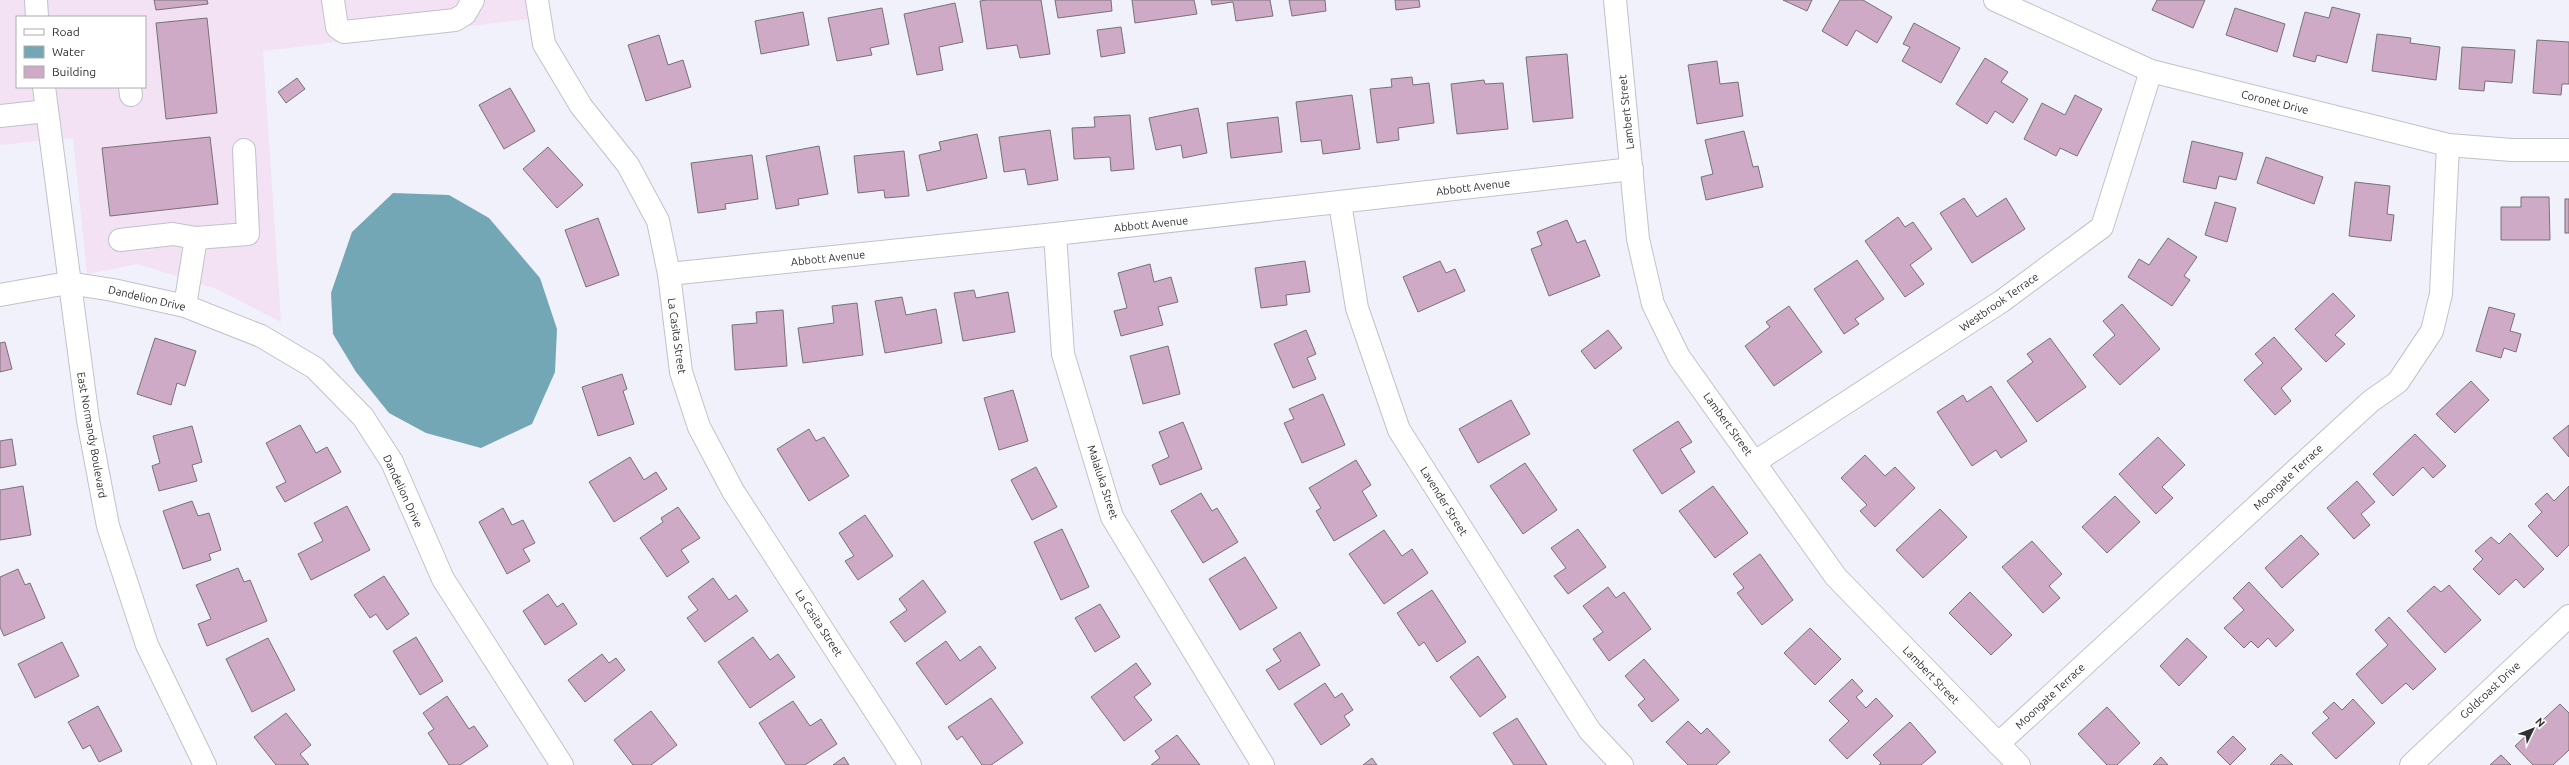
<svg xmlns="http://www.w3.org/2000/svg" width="2569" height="765" font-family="Ubuntu,sans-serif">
	<rect width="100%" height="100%" fill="#f0f1fa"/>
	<g fill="#f2e2f4">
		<path d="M0,0H25L26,17H17V87H33L39,141L0,145Z"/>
		<path d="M47,0H525L528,19L263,51L281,322L214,288L138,264L87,274L73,138L62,139L56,87H145V17H49Z"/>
	</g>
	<path fill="#74a7b5" d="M393,193L449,195L489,218L540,278L557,329L555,372L532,424L481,448L426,433L389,413L356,372L333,334L331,293L352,232Z"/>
	<g fill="#cfaac6" stroke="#787176">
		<path d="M154,0H207L208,4L156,10Z"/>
		<path d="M987,0H1041L1050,54L1020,58L1017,45L987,49L980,1Z"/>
		<path d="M1055,0H1111L1112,11L1058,18Z"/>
		<path d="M1132,0H1194L1197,14L1135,23Z"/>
		<path d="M1211,0H1270L1273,16L1236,21L1233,2L1212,5Z"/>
		<path d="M1289,0H1325L1326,11L1292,16Z"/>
		<path d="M1395,0H1419L1420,7L1396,10Z"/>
		<path d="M1783,0H1812L1807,11Z"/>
		<path d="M1840,0H1863L1892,17L1877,43L1856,30L1847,46L1822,31Z"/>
		<path d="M2157,0H2205L2193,28L2152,10Z"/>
		<path d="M955,3L963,42L939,47L943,70L917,75L904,14Z"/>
		<path d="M2332,7L2360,14L2347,63L2317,55L2315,62L2293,56L2305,12L2329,18Z"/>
		<path d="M882,8L889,44L870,48L872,55L837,61L828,18Z"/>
		<path d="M2235,8L2285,24L2277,52L2226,35Z"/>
		<path d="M803,12L809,45L761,54L755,21Z"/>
		<path d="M207,18L217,113L166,119L156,23Z"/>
		<path d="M1914,23L1960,48L1941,83L1902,61L1910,47L1903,44Z"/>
		<path d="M1121,27L1125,53L1101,57L1097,30Z"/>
		<path d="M2377,34L2411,38L2410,43L2440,47L2436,80L2372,71Z"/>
		<path d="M659,35L668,65L683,60L691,87L646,101L628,45Z"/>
		<path d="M2537,40L2569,42V84H2562L2561,95L2533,93Z"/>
		<path d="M2462,47L2515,50L2512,83L2485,81L2484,91L2459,89Z"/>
		<path d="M1567,54L1573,118L1533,122L1526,57Z"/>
		<path d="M1985,58L2008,72L2001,82L2028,99L2013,123L1995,111L1987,124L1956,104Z"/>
		<path d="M1717,61L1720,84L1738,82L1743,116L1697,124L1688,65Z"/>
		<path d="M1412,77L1413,85L1429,83L1434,123L1398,128L1399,140L1377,143L1370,89L1392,87L1391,79Z"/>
		<path d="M297,78L305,89L286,103L278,92Z"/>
		<path d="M1484,80L1485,84L1503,83L1508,129L1457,134L1451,84Z"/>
		<path d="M510,88L535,131L504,149L479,105Z"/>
		<path d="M1352,95L1360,149L1323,154L1321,140L1301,142L1296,102Z"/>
		<path d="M2075,95L2102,109L2077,156L2060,148L2056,156L2024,139L2042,103L2065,115Z"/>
		<path d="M1198,108L1207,153L1183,158L1181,145L1156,150L1149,118Z"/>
		<path d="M1130,115L1134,169L1111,171L1110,157L1074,159L1072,128L1095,127L1094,117Z"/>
		<path d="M1278,117L1282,152L1231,158L1227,123Z"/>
		<path d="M1050,130L1058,180L1028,185L1025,169L1004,172L999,137Z"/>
		<path d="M1744,131L1753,167L1758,166L1763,187L1706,200L1701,177L1713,174L1705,140Z"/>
		<path d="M977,134L987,178L927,191L919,155L941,150L939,142Z"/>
		<path d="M210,137L218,204L110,216L102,148Z"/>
		<path d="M2192,141L2243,153L2236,180L2219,176L2216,189L2183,182Z"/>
		<path d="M819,146L828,194L798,199L799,205L776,209L766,156Z"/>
		<path d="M548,147L583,185L557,208L523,169Z"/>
		<path d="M904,151L909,196L885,198L884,190L858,193L854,156Z"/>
		<path d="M752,155L758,199L725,204L726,209L698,213L691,163Z"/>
		<path d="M2266,157L2323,177L2314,204L2257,183Z"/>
		<path d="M2355,182L2390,186L2387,214L2394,215L2391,241L2349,236Z"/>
		<path d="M2521,197H2549L2550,240H2501V207H2521Z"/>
		<path d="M1964,198L1977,217L2006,198L2025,229L1972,263L1940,213Z"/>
		<rect x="2565" y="199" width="4" height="34"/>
		<path d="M2215,202L2236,208L2227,242L2205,235Z"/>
		<path d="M1898,217L1905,227L1913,222L1932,249L1910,265L1924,284L1905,297L1865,241Z"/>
		<path d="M598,218L619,275L586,287L565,230Z"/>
		<path d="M1567,220L1577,243L1585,240L1600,276L1549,296L1531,249L1542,245L1537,232Z"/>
		<path d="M2168,238L2197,257L2184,276L2190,280L2172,306L2128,277L2139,259L2149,265Z"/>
		<path d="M1857,260L1884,299L1855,319L1859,324L1844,334L1814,289Z"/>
		<path d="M1305,261L1310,292L1286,295L1287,305L1261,308L1255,268Z"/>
		<path d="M1440,261L1446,273L1455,269L1465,291L1418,312L1403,277Z"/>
		<path d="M1150,264L1154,282L1171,277L1178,302L1158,307L1163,325L1121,336L1114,311L1127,308L1118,273Z"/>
		<path d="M974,290L976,298L1008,292L1015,332L963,341L954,293Z"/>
		<path d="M2333,293L2355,316L2335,335L2345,344L2326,362L2295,329Z"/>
		<path d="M902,297L906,315L936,309L942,343L885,353L875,301Z"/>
		<path d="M857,303L863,355L803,363L798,328L834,323L832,306Z"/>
		<path d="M2122,304L2160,349L2120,385L2093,355L2115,335L2103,321Z"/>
		<path d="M1789,306L1822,352L1774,386L1745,346L1770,327L1766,322Z"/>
		<path d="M2489,307L2515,314L2510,331L2521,334L2516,352L2504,348L2501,358L2476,351Z"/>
		<path d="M783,310L787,366L735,370L732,325L757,323L756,312Z"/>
		<path d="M1306,330L1316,354L1307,358L1316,379L1293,388L1274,344Z"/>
		<path d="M1608,330L1622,348L1595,369L1581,351Z"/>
		<path d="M2274,337L2302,369L2281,388L2291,401L2275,415L2244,380L2263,363L2255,354Z"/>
		<path d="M155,338L196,351L185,386L177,383L171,405L137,394Z"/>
		<path d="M2050,338L2086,387L2037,422L2007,381L2033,362L2027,354Z"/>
		<path d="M5,342L12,369L0,372V343Z"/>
		<path d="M1168,346L1180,394L1143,404L1130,356Z"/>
		<path d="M622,374L627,389L623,391L634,424L598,436L582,387Z"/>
		<path d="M2471,381L2489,400L2455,433L2436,414Z"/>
		<path d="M1991,386L2027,441L2001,458L1996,450L1972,466L1937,412L1963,395L1967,402Z"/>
		<path d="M1013,390L1028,441L999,450L984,398Z"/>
		<path d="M1323,394L1345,445L1302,463L1284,423L1294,419L1289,409Z"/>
		<path d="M1511,400L1530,434L1478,463L1459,429Z"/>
		<path d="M1678,421L1692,442L1680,449L1695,472L1662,494L1633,450Z"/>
		<path d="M1183,422L1202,469L1160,485L1152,465L1169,457L1159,432Z"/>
		<path d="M300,425L316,453L327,447L341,472L285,502L276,487L286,482L266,443Z"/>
		<path d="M2569,425V457L2553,438Z"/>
		<path d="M192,426L202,462L192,465L197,481L159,491L152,466L160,463L153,436Z"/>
		<path d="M809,429L816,441L824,437L849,476L809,501L777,449Z"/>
		<path d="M2415,434L2446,466L2433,478L2423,467L2393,496L2373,474Z"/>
		<path d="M2158,437L2185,465L2162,487L2173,498L2156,514L2119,474Z"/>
		<path d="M12,439L16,465L0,468V441Z"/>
		<path d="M1865,455L1885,476L1895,467L1915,488L1875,527L1860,511L1867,505L1841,478Z"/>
		<path d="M630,457L644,480L656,472L667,489L614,522L589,482Z"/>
		<path d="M1356,460L1371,485L1362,491L1377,516L1334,541L1316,511L1321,508L1309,488Z"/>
		<path d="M1525,463L1557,510L1523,534L1490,486Z"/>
		<path d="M1036,467L1057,507L1032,520L1011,480Z"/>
		<path d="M2357,481L2375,502L2361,514L2370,525L2354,539L2327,508Z"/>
		<path d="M23,486L31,535L0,540V490Z"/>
		<path d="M1713,486L1748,533L1715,558L1679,511Z"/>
		<path d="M2569,486V545L2557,557L2528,526L2542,512L2535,504L2547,493L2554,501Z"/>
		<path d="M1201,493L1212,511L1217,508L1238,542L1203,563L1171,511Z"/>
		<path d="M2115,496L2140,522L2107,553L2082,527Z"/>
		<path d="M192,501L198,516L209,513L221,550L209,554L211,560L183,569L163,511Z"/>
		<path d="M347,506L370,550L311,580L298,554L323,541L314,523Z"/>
		<path d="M678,507L700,538L681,550L689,562L667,577L640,538L663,522L661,518Z"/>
		<path d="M503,508L512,525L523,520L535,543L523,549L530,561L507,574L479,522Z"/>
		<path d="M1940,509L1967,537L1923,578L1896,550Z"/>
		<path d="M865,515L893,556L858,580L845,561L854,556L839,533Z"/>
		<path d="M1062,529L1089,587L1061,600L1034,542Z"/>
		<path d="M1578,529L1606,567L1568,594L1554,576L1566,568L1551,548Z"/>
		<path d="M1384,530L1402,556L1412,549L1428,573L1384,604L1349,554Z"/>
		<path d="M2510,533L2544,569L2524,588L2516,579L2499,595L2473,569L2483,559L2475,551L2491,537L2499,544Z"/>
		<path d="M2301,535L2319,554L2282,588L2265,568Z"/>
		<path d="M2032,541L2062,574L2049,586L2060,598L2043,613L2002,567Z"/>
		<path d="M1760,554L1793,600L1762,625L1737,593L1744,588L1733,574Z"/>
		<path d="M1245,557L1277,608L1240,630L1209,579Z"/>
		<path d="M238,568L244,582L250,580L267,621L207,646L198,624L211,619L196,585Z"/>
		<path d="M18,569L25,585L30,583L45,618L4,636L0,627V577Z"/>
		<path d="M384,576L409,614L387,630L376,614L370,618L354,595Z"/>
		<path d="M713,578L729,600L736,595L748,611L705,642L687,618L698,610L688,597Z"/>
		<path d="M923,580L946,612L905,642L890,622L907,610L899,599Z"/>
		<path d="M2249,582L2294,630L2276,647L2268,638L2258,648L2251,641L2244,648L2224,628L2244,610L2233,598Z"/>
		<path d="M2449,585L2481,620L2445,653L2407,611L2434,586L2441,592Z"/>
		<path d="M1608,587L1616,598L1624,592L1651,629L1609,661L1593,639L1603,632L1583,606Z"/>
		<path d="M1432,590L1466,642L1437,662L1424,642L1419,646L1397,613Z"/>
		<path d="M1970,592L2012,635L1991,655L1949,613Z"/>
		<path d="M548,594L557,607L563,603L577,624L545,645L523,611Z"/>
		<path d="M1100,604L1120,637L1095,652L1075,618Z"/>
		<path d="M2389,617L2436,669L2413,690L2406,683L2382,704L2356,674L2388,645L2375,630Z"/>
		<path d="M1810,628L1841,659L1815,685L1784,653Z"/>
		<path d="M1300,632L1320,665L1279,690L1266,670L1281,661L1273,649Z"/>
		<path d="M416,637L443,681L420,695L393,651Z"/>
		<path d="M753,637L770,660L778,654L795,677L750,708L718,662Z"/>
		<path d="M268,638L295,690L252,712L226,659Z"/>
		<path d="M2187,638L2207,657L2179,686L2160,666Z"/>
		<path d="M946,641L960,661L980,646L996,668L946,705L916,663Z"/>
		<path d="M62,642L79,676L35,698L18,664Z"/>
		<path d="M602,654L609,663L616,658L625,670L585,702L568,680Z"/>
		<path d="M1478,656L1506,697L1480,717L1450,677Z"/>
		<path d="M1644,659L1679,700L1652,722L1638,705L1645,699L1625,676Z"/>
		<path d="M1136,663L1151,684L1134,697L1152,720L1124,741L1091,697Z"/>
		<path d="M1852,679L1863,691L1856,697L1866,708L1876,698L1893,716L1847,759L1829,740L1849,721L1829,701Z"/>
		<path d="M1325,683L1335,698L1342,693L1353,710L1344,716L1350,725L1321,745L1294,704Z"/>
		<path d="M447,696L469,729L474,726L488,746L460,765H449L428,733L434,729L423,713Z"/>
		<path d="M991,698L1023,743L991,765H982L962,736L957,740L948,727Z"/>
		<path d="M2353,699L2375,723L2336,759L2312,733L2329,718L2323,712L2334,702L2342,710Z"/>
		<path d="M793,701L810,726L821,719L837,744L805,765H786L759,723Z"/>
		<path d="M2560,704L2569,713V750L2553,765H2533L2515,746Z"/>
		<path d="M98,706L122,751L99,762L90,745L83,749L68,722Z"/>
		<path d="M2107,707L2140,743L2117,765H2107L2078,734Z"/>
		<path d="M651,711L677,745L651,765H633L614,740Z"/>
		<path d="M286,713L311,745L300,754L309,765H276L254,737Z"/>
		<path d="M1517,718L1547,765H1514L1493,733Z"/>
		<path d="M1688,721L1701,734L1707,728L1730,752L1716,765H1688L1666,742Z"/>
		<path d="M1910,722L1936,752L1921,765H1879L1881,763L1873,755Z"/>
		<path d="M1177,735L1200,765H1151L1160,758L1155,751Z"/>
		<path d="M2233,736L2246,749L2230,765L2217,752Z"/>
		<path d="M2281,754L2293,765H2270Z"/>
		<path d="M2501,755L2511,765H2490Z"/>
		<path d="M844,757L849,765H833Z"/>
		<path d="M2161,757L2168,765H2153Z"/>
		<path d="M1372,758L1377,765H1363Z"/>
	</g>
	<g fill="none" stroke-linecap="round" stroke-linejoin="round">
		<g stroke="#c1c2ca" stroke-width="24">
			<g id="minor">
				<path d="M36,0L37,17"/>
				<path d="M333,0L337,27L344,32L455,20L465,14L473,0"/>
				<path d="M537,0L544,44L581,106L628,165L658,221L669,274L681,372L699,427L733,491L910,765"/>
				<path d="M1615,0L1638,239L1653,304L1679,357L1836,577L2019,765"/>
				<path d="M1995,0L2151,71L2448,145L2512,150H2569"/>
				<path d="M44,87L88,420L108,526L147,645L205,765"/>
				<path d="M130,87L131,95"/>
				<path d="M0,116L47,111"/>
				<path d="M1340,203L1357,308L1399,430L1590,731L1622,765"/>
				<path d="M1055,234L1063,354L1112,517L1263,765"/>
				<path d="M120,240L173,234L196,238"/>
				<path d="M669,274L1055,234L1632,169"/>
				<path d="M0,295L68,283L113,290L185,306L261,336L315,368L363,417L392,462L443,579L562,765"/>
				<path d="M185,306L196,238L248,234L244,150"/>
				<path d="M1755,462L2002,301L2102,227L2151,71"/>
				<path d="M1998,744L2371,401L2398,382L2432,331L2441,294L2448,145"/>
				<path d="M2411,765L2569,616"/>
			</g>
		</g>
		<use href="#minor" stroke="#fff" stroke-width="22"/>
	</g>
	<g text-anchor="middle" stroke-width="3" stroke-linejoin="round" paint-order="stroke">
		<g font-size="11" fill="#303033" stroke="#fff">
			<text transform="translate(2275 102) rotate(14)" y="4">Coronet Drive</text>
			<text transform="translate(1626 112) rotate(-96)" y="4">Lambert Street</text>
			<text transform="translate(1473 187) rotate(-7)" y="4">Abbott Avenue</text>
			<text transform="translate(1151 224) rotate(-6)" y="4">Abbott Avenue</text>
			<text transform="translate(828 258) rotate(-6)" y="4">Abbott Avenue</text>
			<text transform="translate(147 298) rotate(13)" y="4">Dandelion Drive</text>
			<text transform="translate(1999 302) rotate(-35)" y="4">Westbrook Terrace</text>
			<text transform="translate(677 336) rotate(82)" y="4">La Casita Street</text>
			<text transform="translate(1728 424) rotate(54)" y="4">Lambert Street</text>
			<text transform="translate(92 435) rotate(80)" y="4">East Normandy Boulevard</text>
			<text transform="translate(2288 477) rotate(-43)" y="4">Moongate Terrace</text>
			<text transform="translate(1103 482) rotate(72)" y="4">Malaluka Street</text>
			<text transform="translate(403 491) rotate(65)" y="4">Dandelion Drive</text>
			<text transform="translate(1444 501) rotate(58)" y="4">Lavender Street</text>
			<text transform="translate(819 623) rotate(57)" y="4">La Casita Street</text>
			<text transform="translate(1931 675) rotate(46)" y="4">Lambert Street</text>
			<text transform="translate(2490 690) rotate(-43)" y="4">Goldcoast Drive</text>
			<text transform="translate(2050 696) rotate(-43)" y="4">Moongate Terrace</text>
		</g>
	</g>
	<rect x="16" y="16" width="130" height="72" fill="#ffffff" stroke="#acacad"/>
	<rect x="24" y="29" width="20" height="6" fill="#ffffff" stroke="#acacad"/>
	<text x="52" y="36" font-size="12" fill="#303033">Road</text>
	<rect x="24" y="46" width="20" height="12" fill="#74a7b5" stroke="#acacad"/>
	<text x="52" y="56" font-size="12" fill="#303033">Water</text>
	<rect x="24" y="66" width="20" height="12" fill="#cfaac6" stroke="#acacad"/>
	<text x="52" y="76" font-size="12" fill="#303033">Building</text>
	<g transform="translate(2533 729) rotate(47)" stroke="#ffffff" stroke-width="3" paint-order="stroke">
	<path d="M0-3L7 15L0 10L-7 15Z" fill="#303033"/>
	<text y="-6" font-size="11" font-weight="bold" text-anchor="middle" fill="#303033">N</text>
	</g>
</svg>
